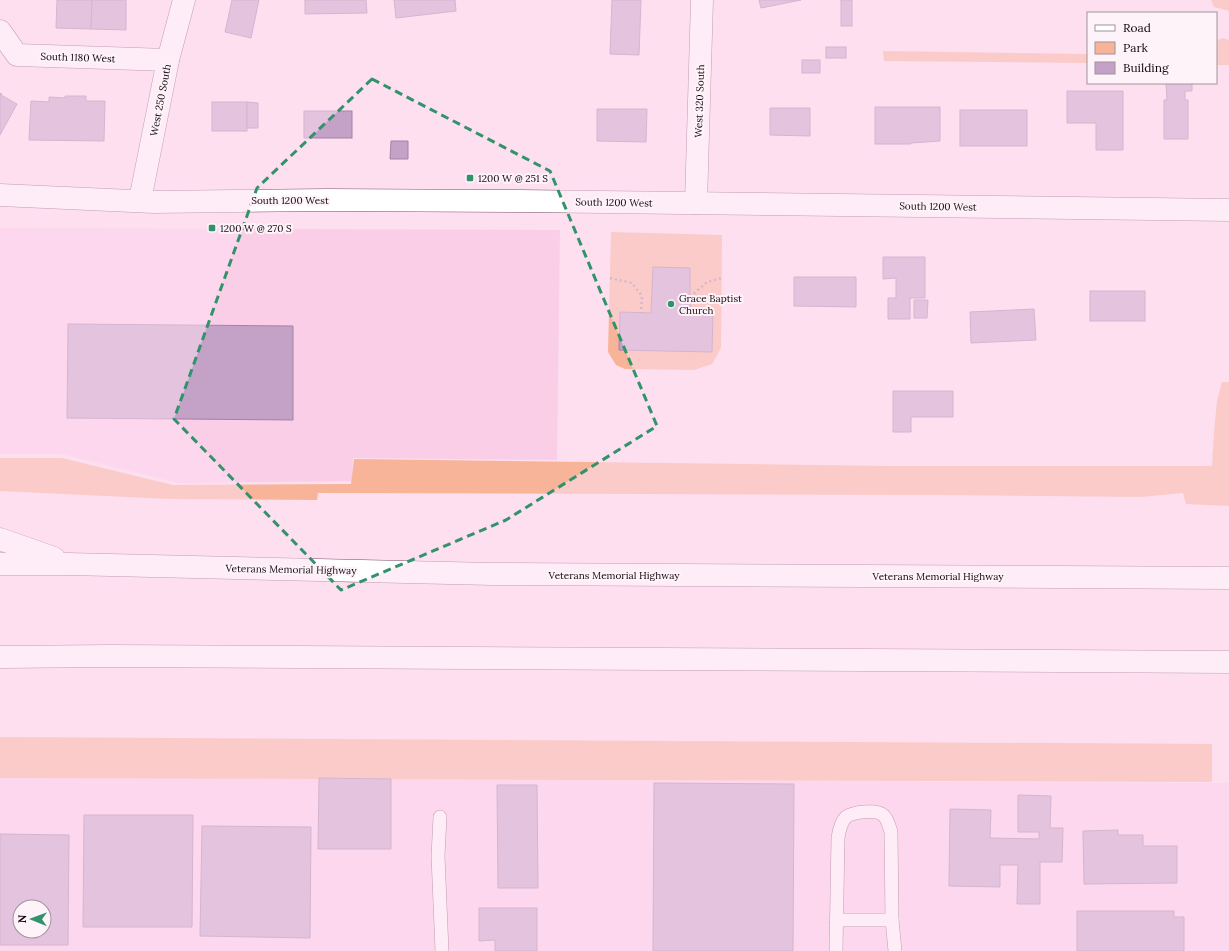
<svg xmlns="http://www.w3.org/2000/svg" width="1229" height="951" font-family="Lora,serif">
	<rect width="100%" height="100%" fill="#fddff0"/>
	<g fill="#fbcee8" fill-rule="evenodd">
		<path d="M0,228L560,230L557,460L353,458L352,481L178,483L62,454H0Z"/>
		<path d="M0,778L1229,783V951H0ZM20,907H44V931H20Z"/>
	</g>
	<g fill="#f7b499">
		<path d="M1211,0H1229V11L1214,7Z"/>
		<path d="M1223,38L1229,40V65H1216V41Z"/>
		<path d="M883,51L1088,54V63L884,61Z"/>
		<path d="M611,232L722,235L721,348L712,364L694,370L625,369L616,365L608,352Z"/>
		<path d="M1222,382H1229V506L1186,504L1183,493L1141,497L940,495L318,493L317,500L170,499L0,491V458H62L173,485L351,484L354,459L888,466H1212L1214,432L1217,401Z"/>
		<path d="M0,737L1212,744V782L0,778Z"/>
	</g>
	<g fill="#c4a2c8" stroke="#a382a7" fill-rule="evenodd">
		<path d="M57,0H92L91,29L56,28Z"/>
		<path d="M92,0H126V30L91,29Z"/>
		<path d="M232,0H259L251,38L225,32Z"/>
		<path d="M305,0H366L367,13L305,14Z"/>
		<path d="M394,0H455L456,11L396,18Z"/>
		<path d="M612,0H641L639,55L610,54Z"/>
		<path d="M759,0H801L761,8Z"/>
		<rect x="841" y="0" width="11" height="26"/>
		<rect x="826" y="47" width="20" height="11"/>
		<rect x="802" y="60" width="18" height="13"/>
		<path d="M1166,83H1192V91H1185V100H1188V139H1164V100H1167Z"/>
		<path d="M1067,91H1123V150H1096V123H1067Z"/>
		<path d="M0,93L2,94L1,95L17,104L0,135Z"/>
		<path d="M65,96H86V101H105L104,141L29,140L31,101L49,102V97L65,98Z"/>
		<rect x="212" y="102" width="35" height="29"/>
		<path d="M247,102L258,103V128H247Z"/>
		<path d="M875,107H940V141L911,143V144H875Z"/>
		<path d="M770,108H810V136L770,135Z"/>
		<path d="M597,109H647L646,142L597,141Z"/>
		<rect x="960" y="110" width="67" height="36"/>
		<rect x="304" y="111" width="48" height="27"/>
		<path d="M391,141H408V159H390Z"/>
		<path d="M883,257H925V298H910V319H888V298H896V278L883,279Z"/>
		<path d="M653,267L690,268V312H713L712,352L619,350L620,312L651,313Z"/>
		<path d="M794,277H856V307L794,306Z"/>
		<rect x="1090" y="291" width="55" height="30"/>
		<path d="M914,300H928L927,318H914Z"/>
		<path d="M1034,309L1036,340L971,343L970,312Z"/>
		<path d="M68,324L293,326V420L67,418Z"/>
		<path d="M893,391H953V417H911V432H893Z"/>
		<path d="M319,778L391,779V849H318Z"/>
		<path d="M654,783L794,784L793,951H653Z"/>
		<path d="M497,785H537L538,888H498Z"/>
		<path d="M1018,795L1051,796L1050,828H1063L1062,862H1040V904H1017L1018,865H1000V887L949,886L950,809L991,810L990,838L1039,839V832H1018Z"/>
		<path d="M84,815H193L192,927H83Z"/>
		<path d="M202,826L311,827L310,938L200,936Z"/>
		<path d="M1118,830V835H1143V846H1177V883L1084,884L1083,831Z"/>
		<path d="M0,834L69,835L68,945H0ZM20,907H44V931H20Z"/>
		<path d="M479,908H537V951H495V940L479,941Z"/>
		<path d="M1077,911H1174V917H1184V951H1077Z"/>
	</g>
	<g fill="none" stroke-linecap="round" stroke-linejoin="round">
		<g stroke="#795069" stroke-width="14">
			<g id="lane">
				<path d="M440,817L438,856L442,951"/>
				<path d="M836,920H892"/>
				<path d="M836,951L838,838C839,831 841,822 846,817C853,812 876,809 883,815C888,819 889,826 891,832L892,920L895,951"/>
			</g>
		</g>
		<g stroke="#795069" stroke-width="23">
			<g id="street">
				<path d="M0,31L17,55L168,60"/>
				<path d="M140,200L168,60L184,0"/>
				<path d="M696,203L702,0"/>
			</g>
		</g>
		<g stroke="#795069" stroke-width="23">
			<path id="secondary" d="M0,195L154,202L328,200L520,201L1229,210"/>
		</g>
		<g stroke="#795069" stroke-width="23">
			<g id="highway">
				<path d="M0,539L54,558"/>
				<path d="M0,564H68L492,574L1229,578"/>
				<path d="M0,657L110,656L1229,662"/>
			</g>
		</g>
		<g stroke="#a38b99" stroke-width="2.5" stroke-dasharray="2 3" stroke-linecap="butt">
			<path d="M610,278L632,283L642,296L641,313"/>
			<path d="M690,312V297L707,282L722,278"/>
		</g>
		<use href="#lane" stroke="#fff" stroke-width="13"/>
		<use href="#street" stroke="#fff" stroke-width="22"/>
		<use href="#secondary" stroke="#fff" stroke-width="22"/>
		<use href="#highway" stroke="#fff" stroke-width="22"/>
	</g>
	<path d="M0 0H1229V951H0ZM372,79L550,171L657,426L506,520L341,590L174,419L257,188Z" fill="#fddff0" fill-opacity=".55" fill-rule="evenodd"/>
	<path fill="none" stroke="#32926b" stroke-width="3" stroke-dasharray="8 5" stroke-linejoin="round" d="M372,79L550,171L657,426L506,520L341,590L174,419L257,188Z"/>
	<g fill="#32926b" stroke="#fdf3f9" stroke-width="1.5">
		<rect x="466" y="174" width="8" height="8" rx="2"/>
		<rect x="208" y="224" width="8" height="8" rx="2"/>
		<circle cx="671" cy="304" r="4"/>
	</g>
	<g text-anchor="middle" stroke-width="4" stroke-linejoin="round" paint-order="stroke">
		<g font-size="10" fill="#15060f" stroke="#fdf3f9">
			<text transform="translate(78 57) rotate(2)" y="4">South 1180 West</text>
			<text transform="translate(160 100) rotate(-79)" y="4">West 250 South</text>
			<text transform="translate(699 101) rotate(-88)" y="4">West 320 South</text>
			<text x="290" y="204">South 1200 West</text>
			<text transform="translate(614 202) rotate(1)" y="4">South 1200 West</text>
			<text transform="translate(938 206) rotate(1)" y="4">South 1200 West</text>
			<text transform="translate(291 569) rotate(1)" y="4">Veterans Memorial Highway</text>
			<text x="614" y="579">Veterans Memorial Highway</text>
			<text x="938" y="580">Veterans Memorial Highway</text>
		</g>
		<g font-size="10" fill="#15060f" stroke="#fdf3f9" text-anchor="start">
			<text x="478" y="182">1200 W @ 251 S</text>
			<text x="220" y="232">1200 W @ 270 S</text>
			<text x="679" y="302">Grace Baptist<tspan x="679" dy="12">Church</tspan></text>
		</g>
	</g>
	<rect x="1087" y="12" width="130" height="72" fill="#fdf3f9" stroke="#a0949b"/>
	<rect x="1095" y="25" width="20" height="6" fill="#ffffff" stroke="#a0949b"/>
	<text x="1123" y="32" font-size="12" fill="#15060f">Road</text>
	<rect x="1095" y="42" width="20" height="12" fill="#f7b499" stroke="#a0949b"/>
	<text x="1123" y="52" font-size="12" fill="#15060f">Park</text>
	<rect x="1095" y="62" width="20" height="12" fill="#c4a2c8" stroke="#a0949b"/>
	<text x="1123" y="72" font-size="12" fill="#15060f">Building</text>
	<g transform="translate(32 919) rotate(271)"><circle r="19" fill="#fdf3f9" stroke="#a0949b"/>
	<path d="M0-3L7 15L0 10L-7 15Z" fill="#32926b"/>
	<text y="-6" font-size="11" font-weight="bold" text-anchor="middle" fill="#15060f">N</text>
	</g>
</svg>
